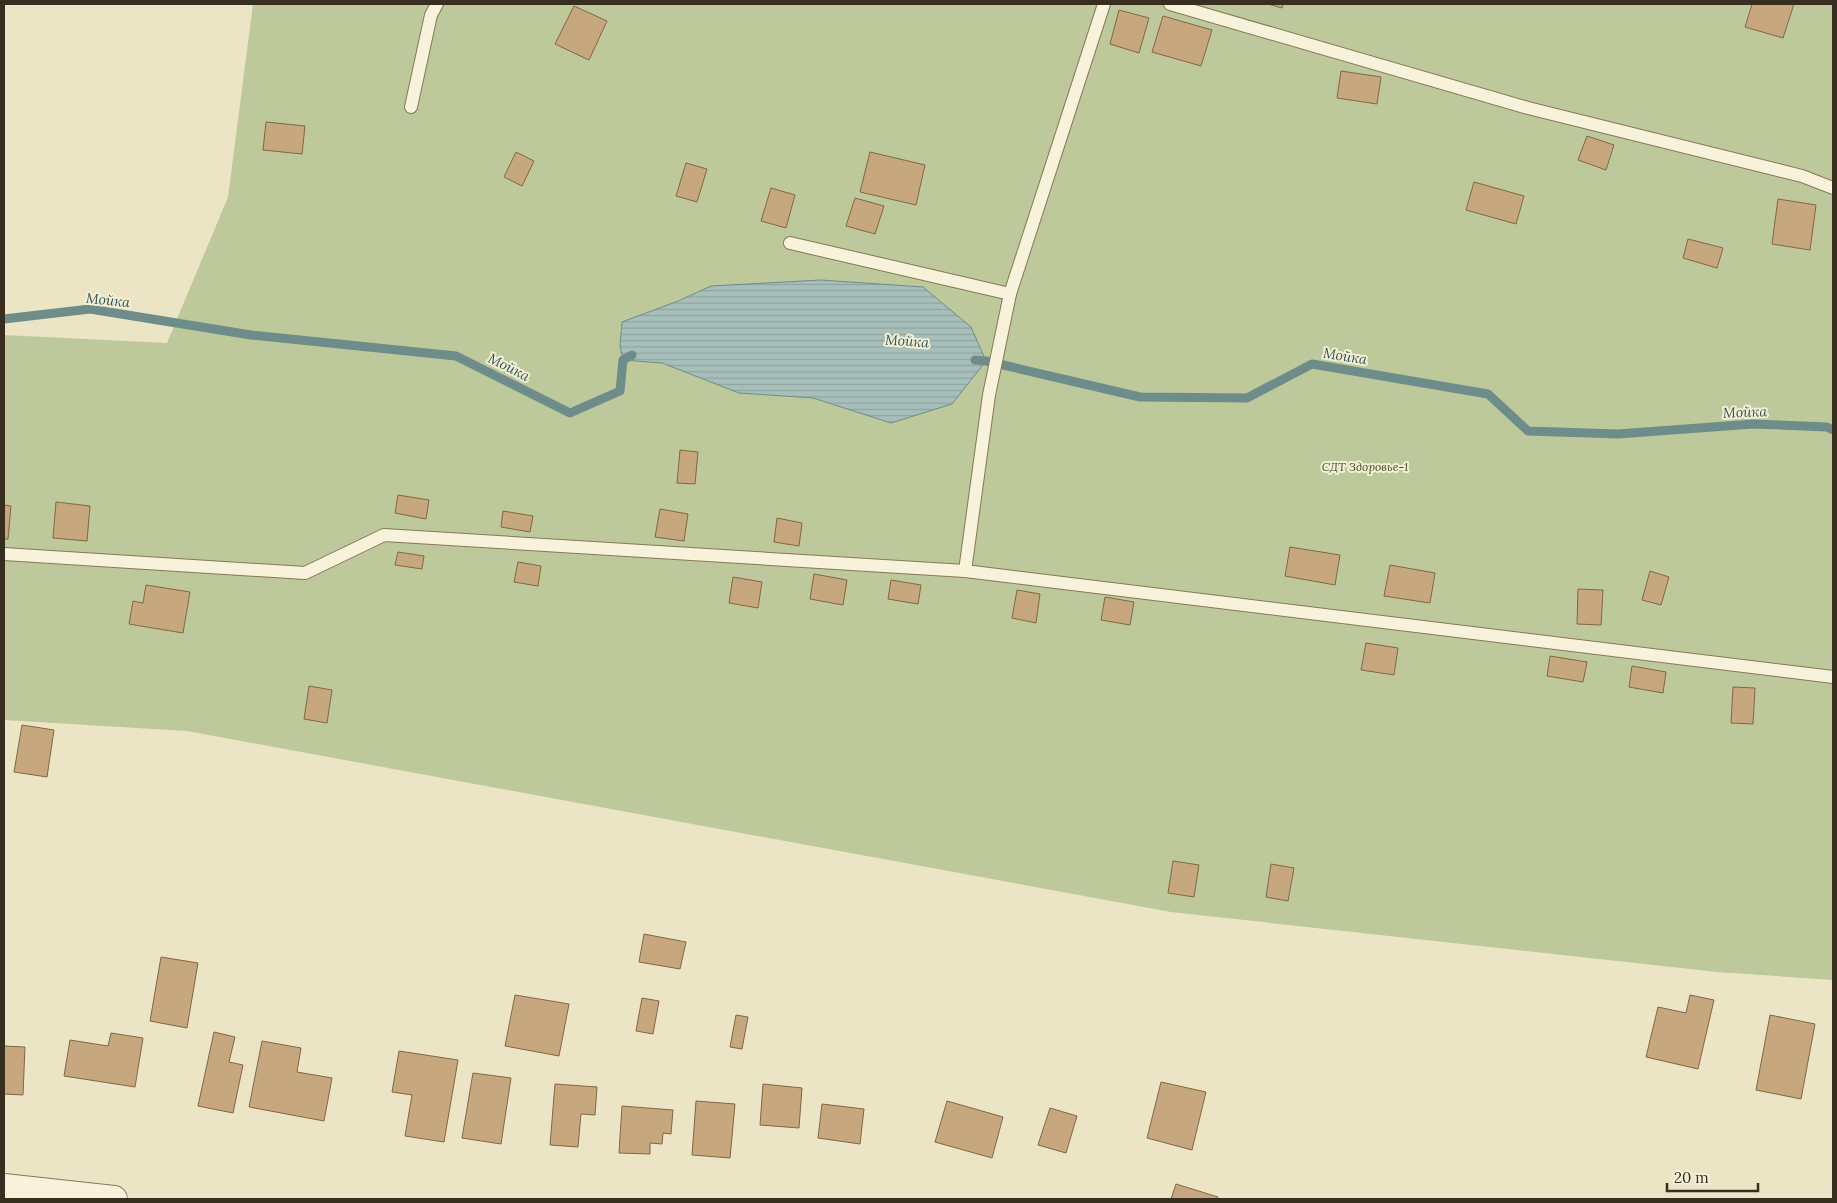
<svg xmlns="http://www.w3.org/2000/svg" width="1837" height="1203" font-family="Lora,serif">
	<defs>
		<pattern id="water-rules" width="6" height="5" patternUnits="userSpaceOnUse" patternTransform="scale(1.25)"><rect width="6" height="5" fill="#a7bfbb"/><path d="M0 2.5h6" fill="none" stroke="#90a4a0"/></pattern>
	</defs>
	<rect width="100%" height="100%" fill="#ebe5c6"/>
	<path fill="#bdc99a" d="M253,4H1833V980L1717,972L1171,912L187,731L4,720V335L167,343L228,197Z"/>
	<path fill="url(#water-rules)" stroke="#6e8d8a" d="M821,280L923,287L971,327L986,361L952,404L891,423L813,398L739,393L662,363L623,360L620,346L622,322L678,301L711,286Z"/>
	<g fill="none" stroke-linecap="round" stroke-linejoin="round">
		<g stroke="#6e8d8a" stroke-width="9">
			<path d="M4,319L90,309L251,335L456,356L570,413L620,391L623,360L632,355"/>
			<path d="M975,360L986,361L1140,397L1247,398L1312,364L1488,394L1528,431L1618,434L1753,424L1827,427L1833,430"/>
		</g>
	</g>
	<g fill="#c7a77e" stroke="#836644">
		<path d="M1268,4H1283L1282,8Z"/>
		<path d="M1752,4H1794L1783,38L1745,27Z"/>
		<path d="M574,6L607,21L589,60L555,44Z"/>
		<path d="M1119,10L1149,18L1139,53L1110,44Z"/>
		<path d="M1163,16L1212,30L1201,66L1152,52Z"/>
		<path d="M1341,71L1381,77L1377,104L1337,98Z"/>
		<path d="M266,122L305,126L302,154L263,150Z"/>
		<path d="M1587,136L1614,145L1606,170L1578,160Z"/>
		<path d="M516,152L534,161L522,186L504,177Z"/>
		<path d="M870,152L925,165L916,205L860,192Z"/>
		<path d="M686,163L707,169L697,202L676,196Z"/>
		<path d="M1474,182L1524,196L1516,224L1466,210Z"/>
		<path d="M771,188L795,195L786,228L761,221Z"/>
		<path d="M855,198L884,206L875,234L846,226Z"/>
		<path d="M1778,199L1816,205L1810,250L1772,244Z"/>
		<path d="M1688,239L1723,248L1717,268L1683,258Z"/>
		<path d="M680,450L698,452L695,484L677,483Z"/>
		<path d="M398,495L429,500L426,519L395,513Z"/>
		<path d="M56,502L90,506L87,541L53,538Z"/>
		<path d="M4,505L11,506L8,539H4Z"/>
		<path d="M660,509L688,514L684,541L655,537Z"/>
		<path d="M503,511L533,516L530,532L501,527Z"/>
		<path d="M777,518L802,523L799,546L774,542Z"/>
		<path d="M1290,547L1340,555L1335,585L1285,576Z"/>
		<path d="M398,552L424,556L422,569L395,565Z"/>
		<path d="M518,562L541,566L538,586L514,582Z"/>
		<path d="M1390,565L1435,573L1430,603L1384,596Z"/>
		<path d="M1650,571L1669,577L1661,605L1642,600Z"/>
		<path d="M814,574L847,580L843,605L810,599Z"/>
		<path d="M733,577L762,582L758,608L729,603Z"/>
		<path d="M891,580L921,585L918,604L888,599Z"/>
		<path d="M146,585L190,592L183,633L129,624L133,601L143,603Z"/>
		<path d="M1578,589L1603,590L1601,625L1577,624Z"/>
		<path d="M1017,590L1040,594L1036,623L1012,618Z"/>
		<path d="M1105,597L1134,602L1130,625L1101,620Z"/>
		<path d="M1366,643L1398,648L1394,675L1361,670Z"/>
		<path d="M1550,656L1587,662L1583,682L1547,676Z"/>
		<path d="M1632,666L1666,672L1663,693L1629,687Z"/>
		<path d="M309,686L332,690L327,723L304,719Z"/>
		<path d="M1733,687L1755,688L1753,724L1731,723Z"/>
		<path d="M22,725L54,730L47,777L14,772Z"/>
		<path d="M1173,861L1199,865L1194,897L1168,893Z"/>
		<path d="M1271,864L1294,868L1288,901L1266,897Z"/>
		<path d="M644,934L686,942L680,969L639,962Z"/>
		<path d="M161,957L198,963L187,1028L150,1021Z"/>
		<path d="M515,995L569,1004L559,1056L505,1046Z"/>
		<path d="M1690,995L1714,1000L1698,1069L1646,1057L1658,1007L1686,1013Z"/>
		<path d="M642,998L659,1001L653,1034L636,1031Z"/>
		<path d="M736,1015L748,1017L742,1049L730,1047Z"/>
		<path d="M1770,1015L1815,1024L1801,1099L1756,1090Z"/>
		<path d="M214,1032L235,1037L229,1062L243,1065L233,1113L198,1106Z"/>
		<path d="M111,1033L143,1038L135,1087L64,1076L70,1040L108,1046Z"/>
		<path d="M262,1041L301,1048L297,1072L332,1078L324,1121L249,1107Z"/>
		<path d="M4,1046L25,1047L23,1095L4,1094Z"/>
		<path d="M399,1051L458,1060L444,1142L405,1136L412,1095L392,1092Z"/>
		<path d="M473,1073L511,1078L501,1144L462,1138Z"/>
		<path d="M1161,1082L1206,1092L1192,1150L1147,1138Z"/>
		<path d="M555,1084L597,1087L595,1115L581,1114L578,1147L550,1145Z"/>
		<path d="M763,1084L802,1088L799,1128L760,1125Z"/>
		<path d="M696,1101L735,1104L730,1158L692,1155Z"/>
		<path d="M947,1101L1003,1117L992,1158L935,1142Z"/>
		<path d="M822,1104L864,1109L860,1144L818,1138Z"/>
		<path d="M622,1106L673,1110L671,1134L663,1133L662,1144L650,1143V1154L619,1153Z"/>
		<path d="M1050,1108L1077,1116L1066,1153L1038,1145Z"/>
		<path d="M1176,1184L1218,1197L1217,1199H1171Z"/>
	</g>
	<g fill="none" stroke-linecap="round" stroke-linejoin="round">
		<g stroke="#85785d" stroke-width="14">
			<g id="lane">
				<path d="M1170,4L1528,108L1802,176L1833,188"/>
				<path d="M411,107L431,15L437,4"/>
				<path d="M790,243L1010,294"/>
				<path d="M4,554L305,573L384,535L965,571L1833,677"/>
				<path d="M965,571L989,395L1010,294L1104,4"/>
			</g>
		</g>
		<g stroke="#85785d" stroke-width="28">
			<path id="street" d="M4,1187L114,1199"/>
		</g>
		<use href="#lane" stroke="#f7f2d9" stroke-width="12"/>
		<use href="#street" stroke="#f7f2d9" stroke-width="26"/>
	</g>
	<g text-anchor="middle" stroke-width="4" stroke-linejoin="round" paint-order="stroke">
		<g font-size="12" font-style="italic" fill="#415228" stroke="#f3efd5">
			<text x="1365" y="471">СДТ Здоровье-1</text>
		</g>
		<g font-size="14" font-style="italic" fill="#305355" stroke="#f3efd5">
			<text transform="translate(108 300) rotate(6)" y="5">Мойка</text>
			<text transform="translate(907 341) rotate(4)" y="5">Мойка</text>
			<text transform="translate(1345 356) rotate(9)" y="5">Мойка</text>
			<text transform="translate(509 367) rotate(27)" y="5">Мойка</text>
			<text transform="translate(1745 412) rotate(-2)" y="5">Мойка</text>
		</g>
	</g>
	<rect width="1837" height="1203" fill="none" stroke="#372e20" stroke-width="10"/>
	<path d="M1667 1183v8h91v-8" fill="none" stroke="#372e20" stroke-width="2.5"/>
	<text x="1674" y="1183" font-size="15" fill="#372e20" stroke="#f3efd5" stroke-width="4" paint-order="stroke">20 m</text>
</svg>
